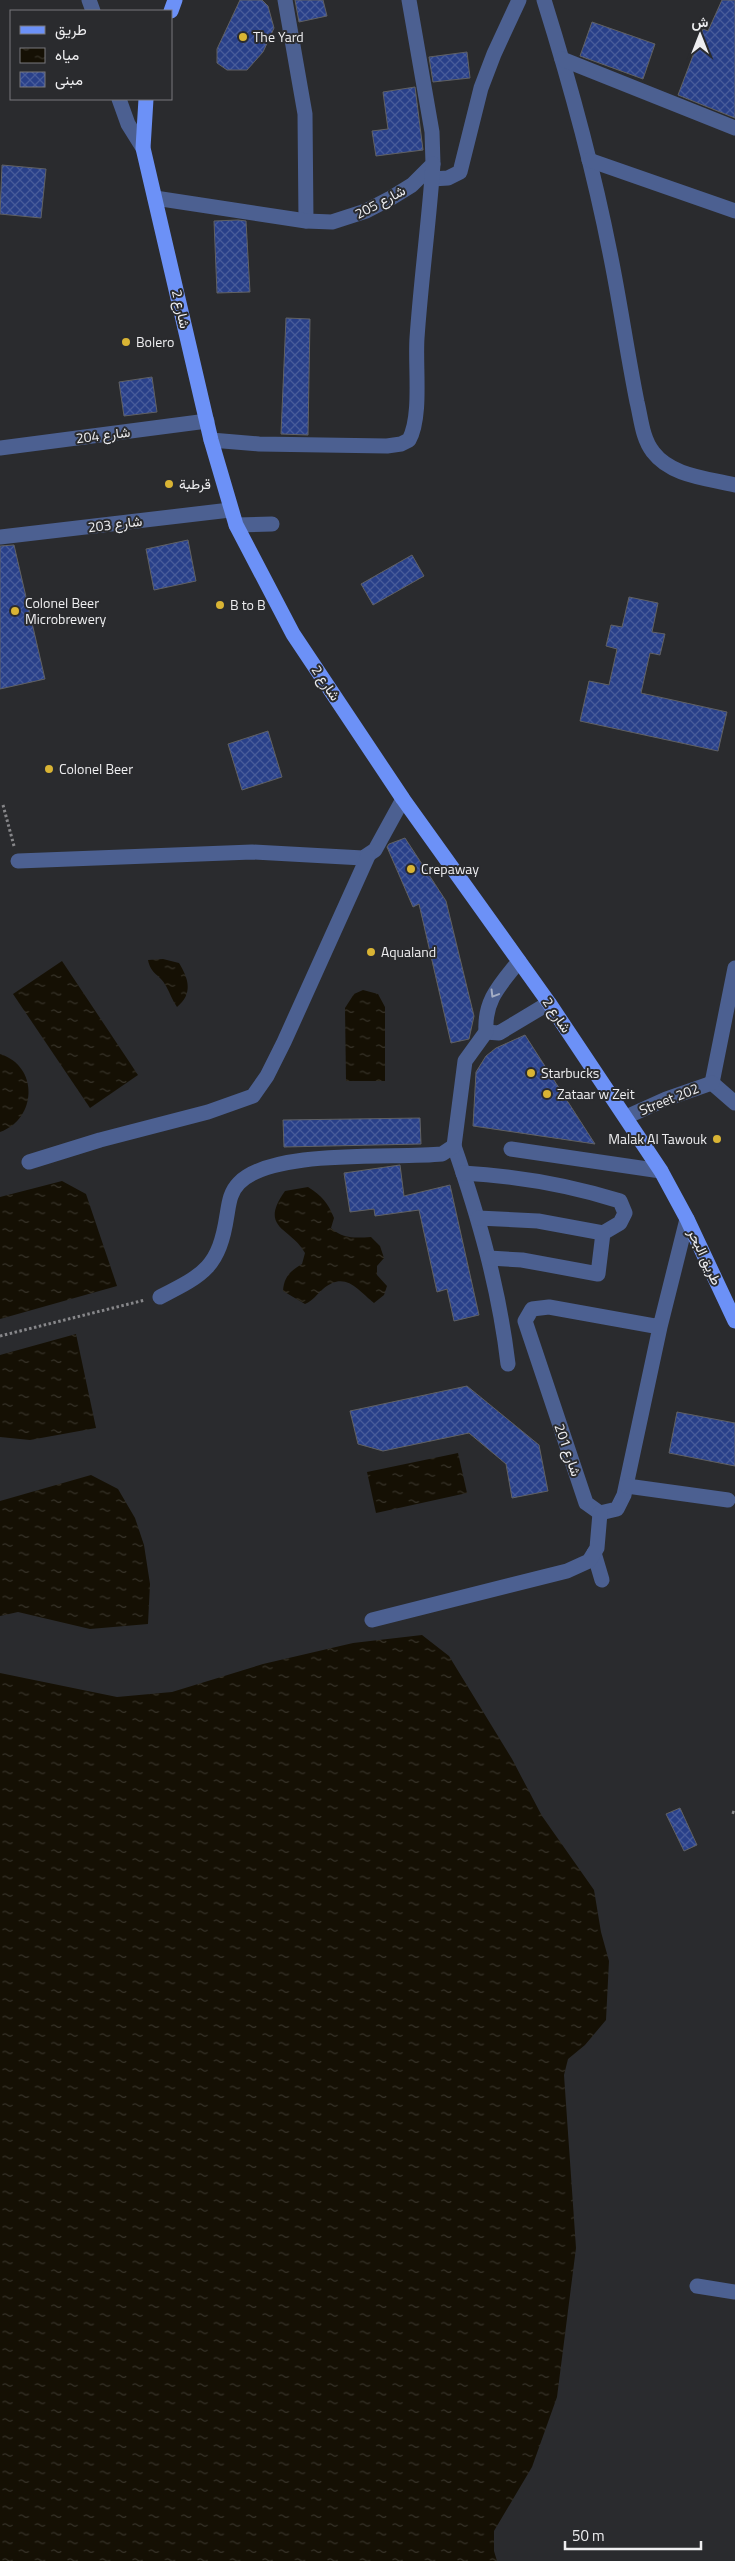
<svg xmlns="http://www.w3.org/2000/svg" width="735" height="2561" font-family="'Titillium Web',Vazirmatn,sans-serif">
	<defs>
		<pattern id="water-ripples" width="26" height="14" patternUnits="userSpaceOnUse" patternTransform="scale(1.25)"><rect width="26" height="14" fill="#151004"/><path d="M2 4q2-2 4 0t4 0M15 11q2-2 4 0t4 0" fill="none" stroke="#373329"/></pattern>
		<pattern id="building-cross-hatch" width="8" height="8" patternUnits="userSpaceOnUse" patternTransform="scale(1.25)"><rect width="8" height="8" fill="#294089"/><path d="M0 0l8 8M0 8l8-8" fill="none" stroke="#485c9a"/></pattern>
	</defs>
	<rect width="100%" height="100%" fill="#2a2b2e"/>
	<g fill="url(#water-ripples)">
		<path d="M163,959L179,963C189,979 193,994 177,1007C172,1000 170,993 166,986C160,974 151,975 148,960Z"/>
		<path d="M62,961L138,1075L90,1108L13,994Z"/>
		<path d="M363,990L378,994L385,1007V1081H346L345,1008L354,994Z"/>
		<path d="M0,1054C39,1066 37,1119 0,1132Z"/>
		<path d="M62,1181L86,1194L117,1286L0,1319V1197Z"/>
		<path d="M308,1187C322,1196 328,1203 334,1218L331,1228C343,1239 355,1238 371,1237L380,1246L384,1258L377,1266V1275L387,1286L384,1295L374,1303C358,1290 345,1270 323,1289C316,1295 314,1300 305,1304L283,1291C284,1277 290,1271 302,1264L305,1253C291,1227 258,1229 285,1191Z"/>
		<path d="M76,1334L96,1428L30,1440L0,1437V1355Z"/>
		<path d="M458,1453L467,1493L376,1513L367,1472Z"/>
		<path d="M91,1475L118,1489L135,1518L144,1545L150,1584L148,1624L90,1629L18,1612L0,1616V1501Z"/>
		<path d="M422,1635L449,1656L512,1759L542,1816L594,1890L601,1932L609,1961L606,2020L585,2045L568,2059L564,2075L576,2248L557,2397L532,2467L494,2531V2551L497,2561H0V1673L117,1697L172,1692L263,1664L353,1643Z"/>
	</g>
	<g fill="url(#building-cross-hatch)" stroke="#606164">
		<path d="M240,0H262L268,6L274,28L263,52L247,70H227L217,63V49Z"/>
		<path d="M295,0H323L327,16L299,22Z"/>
		<path d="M722,0H735V118L678,95L703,29L708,31Z"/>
		<path d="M592,22L655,44L643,79L580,56Z"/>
		<path d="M467,52L470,78L433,82L429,57Z"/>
		<path d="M415,87L423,150L376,156L372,131L388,129L383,92Z"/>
		<path d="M2,165L46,169L41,218L0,214Z"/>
		<path d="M238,220L246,221L250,292L217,293L214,221Z"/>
		<path d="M286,318L310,319L308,435L281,434Z"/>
		<path d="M152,377L157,412L124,416L119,382Z"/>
		<path d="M188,540L196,581L154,590L146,549Z"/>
		<path d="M14,545L45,679L0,689V546Z"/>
		<path d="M412,555L424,576L373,605L361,584Z"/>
		<path d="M629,597L658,603L652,632L665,634L660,655L650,653L641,693L727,712L718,751L580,721L589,681L609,685L617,649L606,646L611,625L622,627Z"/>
		<path d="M268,731L282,777L242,790L228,744Z"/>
		<path d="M405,838L446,901L474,1016L469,1039L451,1043L419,904L413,907L387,847L389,844Z"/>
		<path d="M525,1035L595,1144L473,1126L476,1072L486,1056L496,1048Z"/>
		<path d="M420,1118L421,1144L284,1147L283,1120Z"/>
		<path d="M400,1165L404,1196L450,1185L479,1315L454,1321L447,1289L437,1292L419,1210L375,1216L374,1209L350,1212L344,1173Z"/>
		<path d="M467,1386L539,1445L548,1491L512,1498L506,1464L469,1433L383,1451L358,1444L350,1411Z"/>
		<path d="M677,1412L735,1423V1466L669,1453Z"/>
		<path d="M680,1808L697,1845L684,1851L666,1814Z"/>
	</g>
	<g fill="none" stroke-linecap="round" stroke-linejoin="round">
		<g stroke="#87878a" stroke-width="3" stroke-dasharray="2.5 2.5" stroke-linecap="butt">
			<path d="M3,805L14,846"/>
			<path d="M0,1336L145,1300"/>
			<path d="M732,1812L735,1813"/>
		</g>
		<g stroke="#4c6091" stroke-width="15">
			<path d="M89,0L93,11"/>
			<path d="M285,0L305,114L306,221"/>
			<path d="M544,0C570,83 593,167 610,253C620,302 627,352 637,402C641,418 642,438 653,452C671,476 707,478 735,485"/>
			<path d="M562,59L735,128"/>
			<path d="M119,99L128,124L143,148"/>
			<path d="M589,160L735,211"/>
			<path d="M432,179L448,178L460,172L481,88L494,54L519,0"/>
			<path d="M155,198L306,221L332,222L366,211L391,198L412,185L433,164L432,132L409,0"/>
			<path d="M211,440L259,444L387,446L401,444L409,440C422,416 415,367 417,338C421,280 429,222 433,164"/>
			<path d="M0,448L207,421"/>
			<path d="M236,525L272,524"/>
			<path d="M0,537L230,510"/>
			<path d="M18,861L252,852L363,858L375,850L403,799"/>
			<path d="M486,1032L499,1033L549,1003"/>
			<path d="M712,1083L735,968"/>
			<path d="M712,1083L735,1103"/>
			<path d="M626,1117L666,1099L712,1083"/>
			<path d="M454,1146C479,1218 499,1288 508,1364"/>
			<path d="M511,1149L661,1171"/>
			<path d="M29,1162L100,1140L208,1112L253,1096L267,1076L284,1042L368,856"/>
			<path d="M463,1173C517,1176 569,1185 620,1201L625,1213L620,1223L603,1233"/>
			<path d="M478,1218L538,1221L603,1233L598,1274L522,1260L489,1258"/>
			<path d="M160,1297C205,1274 219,1267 227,1215C229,1203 230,1192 239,1183C273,1148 393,1159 442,1154L454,1146L465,1061L486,1032C484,1000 500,985 519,961"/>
			<path d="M660,1327L549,1307L532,1309L525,1321L586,1503L600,1513L617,1509L624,1495L660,1327L687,1219"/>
			<path d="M627,1486L728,1500"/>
			<path d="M594,1553L602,1580"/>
			<path d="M372,1620L567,1571L589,1561L594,1553L597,1548L600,1513"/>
			<path d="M697,2286L735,2292"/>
		</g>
		<g stroke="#6c91f7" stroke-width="15">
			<path d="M171,11L175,0"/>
			<path d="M146,99L143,148L211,440L236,525L293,634L403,799L549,1003L661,1171L687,1219L735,1321"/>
		</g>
	</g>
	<defs><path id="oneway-chevron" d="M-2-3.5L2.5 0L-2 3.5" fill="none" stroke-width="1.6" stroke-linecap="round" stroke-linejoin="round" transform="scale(1.25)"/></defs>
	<use stroke="#a5aec5" href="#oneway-chevron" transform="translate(494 994) rotate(121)"/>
	<g fill="#d9b434" stroke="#2a2b2e" stroke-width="2">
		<circle cx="243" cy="37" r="5"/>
		<circle cx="126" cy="342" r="5"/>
		<circle cx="169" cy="484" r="5"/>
		<circle cx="220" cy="605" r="5"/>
		<circle cx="15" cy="611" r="5"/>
		<circle cx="49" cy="769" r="5"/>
		<circle cx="411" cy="869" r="5"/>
		<circle cx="371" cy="952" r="5"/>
		<circle cx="531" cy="1073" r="5"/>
		<circle cx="547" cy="1094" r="5"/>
		<circle cx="717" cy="1139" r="5"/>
	</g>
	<g text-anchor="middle" stroke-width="4" stroke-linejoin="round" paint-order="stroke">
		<g font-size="14" fill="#eeeef0" stroke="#2a2b2e" text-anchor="start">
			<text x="253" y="42">The Yard</text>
			<text x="136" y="347">Bolero</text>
			<text x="179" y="489">قرطبة</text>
			<text x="25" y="608">Colonel Beer<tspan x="25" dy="16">Microbrewery</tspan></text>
			<text x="230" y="610">B to B</text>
			<text x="59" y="774">Colonel Beer</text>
			<text x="421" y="874">Crepaway</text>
			<text x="381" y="957">Aqualand</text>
			<text x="541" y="1078">Starbucks</text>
			<text x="557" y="1099">Zataar w Zeit</text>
			<text x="707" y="1144" text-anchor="end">Malak Al Tawouk</text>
		</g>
		<g font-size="14" fill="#eeeef0" stroke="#2a2b2e">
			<text transform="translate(380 202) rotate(-28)" y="5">شارع 205</text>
			<text transform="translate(181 309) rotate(77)" y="5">شارع 2</text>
			<text transform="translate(103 435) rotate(-7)" y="5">شارع 204</text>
			<text transform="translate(115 524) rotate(-7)" y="5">شارع 203</text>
			<text transform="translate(326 683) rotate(56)" y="5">شارع 2</text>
			<text transform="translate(557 1015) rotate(56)" y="5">شارع 2</text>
			<text transform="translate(669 1099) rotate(-22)" y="5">Street 202</text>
			<text transform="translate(705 1257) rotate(65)" y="5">طريق البحر</text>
			<text transform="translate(568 1450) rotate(71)" y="5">شارع 201</text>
		</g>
	</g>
	<rect x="10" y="10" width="162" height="90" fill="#2a2b2e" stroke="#78797c"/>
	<rect x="20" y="26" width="25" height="8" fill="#6c91f7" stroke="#78797c"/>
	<text x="55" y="35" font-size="15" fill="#eeeef0">طريق</text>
	<rect x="20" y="48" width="25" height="15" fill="url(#water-ripples)" stroke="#78797c"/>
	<text x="55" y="60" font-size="15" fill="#eeeef0">مياه</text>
	<rect x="20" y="72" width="25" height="15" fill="url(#building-cross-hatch)" stroke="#78797c"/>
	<text x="55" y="85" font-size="15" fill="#eeeef0">مبنى</text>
	<g transform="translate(700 35)" stroke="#2a2b2e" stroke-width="4" paint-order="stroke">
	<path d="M0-4L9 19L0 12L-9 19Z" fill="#eeeef0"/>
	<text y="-8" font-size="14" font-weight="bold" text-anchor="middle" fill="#eeeef0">ش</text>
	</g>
	<path d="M565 2541v8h136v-8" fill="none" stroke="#eeeef0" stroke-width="2.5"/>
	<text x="572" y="2541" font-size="15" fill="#eeeef0" stroke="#2a2b2e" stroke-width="4" paint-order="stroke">50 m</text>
</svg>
